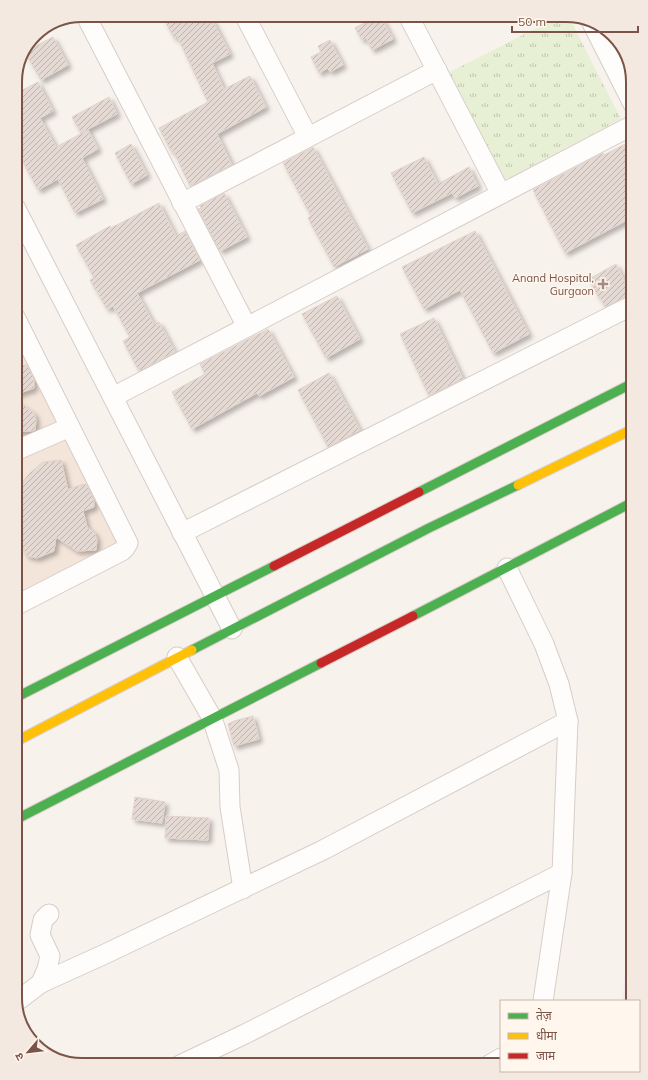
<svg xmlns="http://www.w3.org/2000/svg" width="648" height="1080" font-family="Mulish,'Noto Sans Devanagari',sans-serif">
	<defs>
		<pattern id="grass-tufts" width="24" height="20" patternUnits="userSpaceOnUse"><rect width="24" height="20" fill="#e7f0d5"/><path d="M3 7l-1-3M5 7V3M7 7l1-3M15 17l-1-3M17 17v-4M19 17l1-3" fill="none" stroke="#c0c5af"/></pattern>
		<pattern id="building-hatch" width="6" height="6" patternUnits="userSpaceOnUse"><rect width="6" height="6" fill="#e5d9d3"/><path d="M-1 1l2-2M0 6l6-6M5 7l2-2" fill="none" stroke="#bfb3ad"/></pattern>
		<filter id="shadow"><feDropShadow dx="3.5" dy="3.5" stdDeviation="2" flood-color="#0004"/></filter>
	</defs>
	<rect width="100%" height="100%" fill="#f8f2ec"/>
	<path fill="#f4e5da" d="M15,324L130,544L15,601Z"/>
	<path fill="#f3e9f4" d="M633,903V998L632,1001H622Z"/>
	<path fill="url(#grass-tufts)" d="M562,15H568L621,119L505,180L448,73Z"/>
	<g fill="url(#building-hatch)" stroke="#e2d4cd" filter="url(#shadow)">
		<path d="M375,17H381L393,39L372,50L366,38L362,40L355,28Z"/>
		<path d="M164,19H212L230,54L212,63L224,89L250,76L266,107L217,134L232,165L190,186L173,150L171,151L159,128L208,102L177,36L174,38Z"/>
		<path d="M53,37L68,65L41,80L26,54L28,50Z"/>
		<path d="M330,40L343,65L330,72L328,68L319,73L311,57L321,52L318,46Z"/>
		<path d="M38,82L53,111L40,118L56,147L88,130L98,149L82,158L103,199L75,213L58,179L38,190L15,147V94Z"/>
		<path d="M109,97L117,114L81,133L72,117Z"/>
		<path d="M633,140V217L565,253L533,190L603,153L604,155Z"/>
		<path d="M131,144L147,175L131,184L115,153Z"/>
		<path d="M313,147L368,249L334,267L308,218L311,216L283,163Z"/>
		<path d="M424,157L438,184L469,167L478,186L455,198L452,193L412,213L391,173Z"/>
		<path d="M224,193L247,237L220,251L198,209L201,208L200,206Z"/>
		<path d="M159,203L176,236L185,231L200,260L137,293L154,324L159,322L175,352L139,371L123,341L130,337L113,306L107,309L90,280L94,278L76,245L110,226L111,228Z"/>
		<path d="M475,231L529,334L493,353L460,290L424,309L402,267Z"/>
		<path d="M616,264L631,294L605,307L600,297L599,298L589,279Z"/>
		<path d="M337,296L360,339L326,358L302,314Z"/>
		<path d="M434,318L463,379L429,396L400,334Z"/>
		<path d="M268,329L294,377L259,396L257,393L192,429L172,392L205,374L200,364Z"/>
		<path d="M27,365L34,379V388L15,395V366Z"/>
		<path d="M329,373L360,430L328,447L298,390Z"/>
		<path d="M15,400L34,413L36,420L35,430L32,431L15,432Z"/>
		<path d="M61,460L68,490L80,485L86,484L94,500V507L83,511L87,527L94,532L97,539L96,550L77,551L56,537L54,551L37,558L27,556L15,534V481L22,482L30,473L43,462Z"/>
		<path d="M253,716L259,739L234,746L228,724L234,721Z"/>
		<path d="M135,797L165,802L162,823L132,819Z"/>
		<path d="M166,816L209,818L208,840L165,838Z"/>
	</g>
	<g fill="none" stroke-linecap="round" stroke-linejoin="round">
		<g stroke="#d7cdc8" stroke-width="21">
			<g id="street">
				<path d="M409,17L501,194"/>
				<path d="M246,18L308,137"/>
				<path d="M88,20L247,327"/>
				<path d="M592,23L633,104"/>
				<path d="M182,203L437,70"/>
				<path d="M15,207L232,629"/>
				<path d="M113,397L633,125"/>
				<path d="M15,451L70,427"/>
				<path d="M182,533L633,305"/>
				<path d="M507,568L544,644L559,684L568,721L562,873L543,1001"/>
				<path d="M15,606L122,551L125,548L128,543L15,317"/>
				<path d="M177,657L212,718L229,770L230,807L243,889"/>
				<path d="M41,983L105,954L323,850L568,721"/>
				<path d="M16,1002L41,983L47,969L50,956L40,935L43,920L49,914"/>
				<path d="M180,1065L245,1034L562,873"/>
				<path d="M489,1065L501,1058"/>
			</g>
		</g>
		<g stroke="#d9cec9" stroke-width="11">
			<g id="fast">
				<path d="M419,492L633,383"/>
				<path d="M413,616L633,502"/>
				<path d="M192,650L429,528L518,485"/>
				<path d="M15,698L274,566"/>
				<path d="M15,820L321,663"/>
			</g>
		</g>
		<g stroke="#d9cec9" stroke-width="11">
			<g id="slow">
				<path d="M518,485L633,429"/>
				<path d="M15,742L192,650"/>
			</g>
		</g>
		<g stroke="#d9cec9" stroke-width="11">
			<g id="jam">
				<path d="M274,566L419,492"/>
				<path d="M321,663L413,616"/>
			</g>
		</g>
		<use href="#street" stroke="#fefdfc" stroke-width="19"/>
		<use href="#fast" stroke="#4caf50" stroke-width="9"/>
		<use href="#slow" stroke="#ffc107" stroke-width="9"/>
		<use href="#jam" stroke="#c62828" stroke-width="9"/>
	</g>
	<path fill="#a78b81" stroke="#fff6ee" stroke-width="1.5" d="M601 278h4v4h4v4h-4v4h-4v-4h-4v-4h4z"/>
	<g text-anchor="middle" stroke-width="3" stroke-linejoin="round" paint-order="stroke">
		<g font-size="11" fill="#7b5447" stroke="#fff6ee" text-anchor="end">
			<text x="594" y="282">Anand Hospital,<tspan x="594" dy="13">Gurgaon</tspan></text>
		</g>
	</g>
	<path d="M0 0H648V1080H0ZM82 22H566A60 60 0 0 1 626 82V998A60 60 0 0 1 566 1058H82A60 60 0 0 1 22 998V82A60 60 0 0 1 82 22Z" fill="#f4e9e1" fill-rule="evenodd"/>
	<path fill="none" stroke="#7b5447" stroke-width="2" d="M82 22H566A60 60 0 0 1 626 82V998A60 60 0 0 1 566 1058H82A60 60 0 0 1 22 998V82A60 60 0 0 1 82 22Z"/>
	<rect x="500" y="1000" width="140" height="72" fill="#fff6ee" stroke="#cab5ab"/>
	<rect x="508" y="1013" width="20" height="6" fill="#4caf50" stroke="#cab5ab"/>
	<text x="536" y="1020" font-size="12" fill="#7b5447">तेज़</text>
	<rect x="508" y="1033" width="20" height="6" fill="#ffc107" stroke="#cab5ab"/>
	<text x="536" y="1040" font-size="12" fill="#7b5447">धीमा</text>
	<rect x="508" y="1053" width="20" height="6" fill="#c62828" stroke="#cab5ab"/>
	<text x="536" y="1060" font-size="12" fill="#7b5447">जाम</text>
	<g transform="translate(28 1052) rotate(242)" stroke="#fff6ee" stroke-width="3" paint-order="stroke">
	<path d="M0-3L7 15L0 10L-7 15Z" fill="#7b5447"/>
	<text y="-6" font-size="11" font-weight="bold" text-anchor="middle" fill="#7b5447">उ</text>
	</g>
	<path d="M512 26v6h126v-6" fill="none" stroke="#7b5447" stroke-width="2"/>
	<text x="518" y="26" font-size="12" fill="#7b5447" stroke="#fff6ee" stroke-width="3" paint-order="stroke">50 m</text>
</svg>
